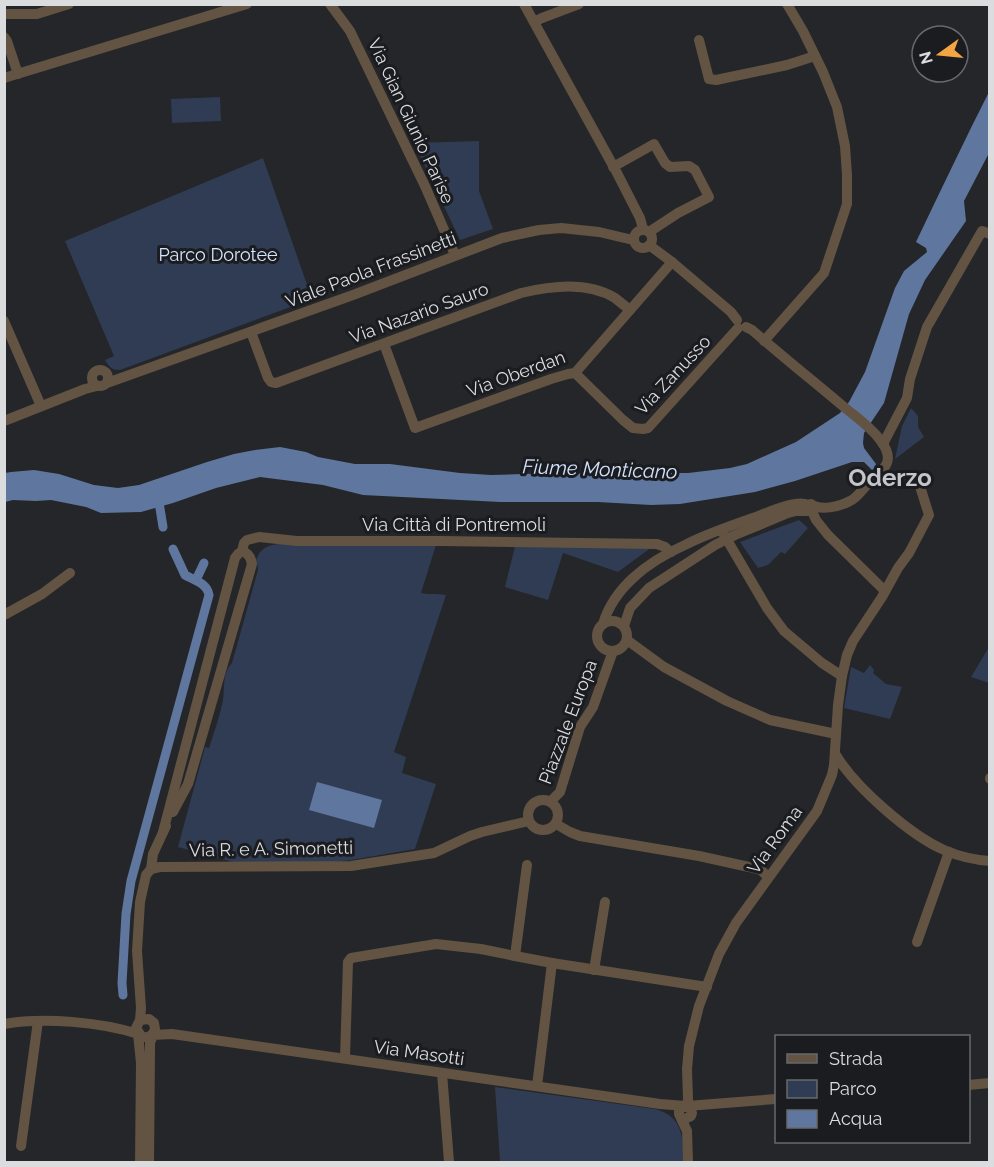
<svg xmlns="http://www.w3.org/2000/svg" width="994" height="1167" font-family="Raleway,sans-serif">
	<rect width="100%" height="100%" fill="#242629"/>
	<g fill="#2f3c53">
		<path d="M220,97L221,121L172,123L171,99Z"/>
		<path d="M479,141V191L493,229L460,240L414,143Z"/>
		<path d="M263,158L312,299L120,370C112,370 109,367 105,360L114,356L65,241Z"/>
		<path d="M911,408L918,416V427L924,437L895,459L902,426Z"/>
		<path d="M799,520L808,528L785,554L781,552L768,565L758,568L740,542Z"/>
		<path d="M516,542L652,547L618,572L563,553L548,600L505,587Z"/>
		<path d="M296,543L436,545L421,593C429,595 437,593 446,595L394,752L406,757L402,773L436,784L415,849L351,860L310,865L237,863L178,847L205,747L209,748C214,732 220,716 223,700C225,687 222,673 232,663L258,570V566L256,561C261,542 279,544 296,543Z"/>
		<path d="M989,647V683L971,677Z"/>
		<path d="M870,665L874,670L873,673L886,684L902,687L890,719L844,708L851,667L864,673Z"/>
		<path d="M495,1087L655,1109C684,1117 683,1138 683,1162H500Z"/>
	</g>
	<g fill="#5f769f">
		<path d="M989,92V153L964,201L966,221L925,280L909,314L884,403L864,433L863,443L864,448L876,464L875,467L872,470L864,462H852L795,481L755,492L680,504L651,505L598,502H500L363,495L323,485L260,477L216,488L173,503L141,512L101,513L86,507L51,500L36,501L13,500L5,502V473L11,472L34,470L59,474L94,485L118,488L139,485L207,462L234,454L255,450L280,447L306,452L318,457L355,464H390L460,473L491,475L552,473L641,475L665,473H688L730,468L747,464L796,442L840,413L849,402L865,372L895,288L904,271L927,252L926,248L916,242C940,192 964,141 989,92Z"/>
		<path d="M317,782L382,800L374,828L309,810Z"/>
	</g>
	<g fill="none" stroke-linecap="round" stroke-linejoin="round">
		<g stroke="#5f769f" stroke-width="9">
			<path d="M158,496L163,527"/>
			<path d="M196,580L204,563"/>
			<path d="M123,995L122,983L126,914L131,881L209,595C207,583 194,580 185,575L173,549"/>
		</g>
		<g stroke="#625343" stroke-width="10">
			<path d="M330,4L350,31L425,186L455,255"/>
			<path d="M524,4L616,171L640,218L643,229"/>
			<path d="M4,14H37L69,4"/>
			<path d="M534,22L542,18L579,4"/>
			<path d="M4,37L7,41L18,74"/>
			<path d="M699,40L709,79L716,80L787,65L815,56"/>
			<path d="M4,78L247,4"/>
			<path d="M613,167L654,144L665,163L670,167L689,166L695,170L709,197L678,213L649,232"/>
			<circle cx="643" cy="239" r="9"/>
			<path d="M649,245L672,262L731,312L737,320"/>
			<path d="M4,321L41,406"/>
			<path d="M746,327L752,330C782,356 813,381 844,407C856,417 871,427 881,441C898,464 880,471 866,486C861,491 857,498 850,501C839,507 820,511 811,504L808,505L807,508L809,511H812L816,520L828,535L885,591"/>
			<path d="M251,332L268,378L271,382L276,383L521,293C551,286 587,281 615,298C620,302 625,306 630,310"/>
			<path d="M764,341L824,273L847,204V175L845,146L837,107L823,72L803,31L787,4"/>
			<path d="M384,344L415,428L551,379L568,374L575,373L672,262"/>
			<circle cx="100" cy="378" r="8"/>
			<path d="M575,373L623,420L633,428L643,429L648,428L738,328"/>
			<path d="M107,383L353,295L502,238L539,230L561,228L599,232L633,240"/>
			<path d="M4,421L85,389L97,386"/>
			<path d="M883,444L907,398L910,379L927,327L982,231L990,234"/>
			<path d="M723,533L767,608L784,631L822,663L842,676"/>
			<path d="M4,615L42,594L70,573"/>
			<circle cx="612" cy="636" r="15"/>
			<path d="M603,624C608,607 620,590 633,578C648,564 669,552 687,544C709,533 733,525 756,517C768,512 782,506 795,504C800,503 804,503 808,505"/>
			<path d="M624,626L630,608L649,588L715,545L735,535L788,513L796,511H809"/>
			<path d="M627,640L664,667L727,701L770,720L836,734"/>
			<path d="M836,755C855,787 910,835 944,850C958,856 975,860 990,861"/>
			<path d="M990,778V779"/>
			<circle cx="543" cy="815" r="15"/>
			<path d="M550,802L560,792L580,727L593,707L613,651"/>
			<path d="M173,812L188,784L252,564C251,557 248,553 242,551"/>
			<path d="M556,824L570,832L580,836L699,856L749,867L761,870L768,877"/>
			<path d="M163,832L235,558L238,554L242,551L244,543L247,540L259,537L297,541H441L657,544L665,547L671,552"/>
			<path d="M527,865L515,956L552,963L537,1086"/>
			<path d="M151,869L160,867L351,866L434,853L470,836L482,832L529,821"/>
			<path d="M917,942L949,852"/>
			<path d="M552,963L707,987"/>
			<path d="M594,970L605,902"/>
			<path d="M140,1020L149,1019L154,1023L155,1029C153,1036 148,1039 141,1036L136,1028L140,1020L141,1008L137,951L140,902L146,875L151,869L153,854L166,826"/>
			<path d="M4,1024C43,1017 101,1022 138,1034L141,1063L140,1162"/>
			<path d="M345,1058L348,962L351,958L436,944L481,949L515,956"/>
			<path d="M442,1073L449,1162"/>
			<path d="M968,1085L990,1083"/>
			<path d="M776,1099L687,1106L688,1099L687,1069L689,1046L699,1006L719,954L736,923L817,811L832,775L834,765L838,705L842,676L847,655L853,641L882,597L898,568L909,553L929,515L918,480"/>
			<path d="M681,1118L685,1119L691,1116L692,1113L690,1107H682L679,1110V1114L687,1131L688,1162"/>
			<path d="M21,1146L38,1021"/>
			<path d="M149,1162L150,1052V1043L153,1035L172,1034L660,1104L685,1106"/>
		</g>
	</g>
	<g text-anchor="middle" stroke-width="6" stroke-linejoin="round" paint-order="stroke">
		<g font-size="18" fill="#dadcde" stroke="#1b1c20">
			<text transform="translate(411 121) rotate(65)" y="6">Via Gian Giunio Parise</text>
			<text transform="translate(371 270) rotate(-21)" y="6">Viale Paola Frassinetti</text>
			<text transform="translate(419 313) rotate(-20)" y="6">Via Nazario Sauro</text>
			<text transform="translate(516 374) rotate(-20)" y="6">Via Oberdan</text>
			<text transform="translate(673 375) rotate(-47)" y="6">Via Zanusso</text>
			<text x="454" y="531">Via Città di Pontremoli</text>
			<text transform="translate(568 722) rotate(-69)" y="6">Piazzale Europa</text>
			<text transform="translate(775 840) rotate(-54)" y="6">Via Roma</text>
			<text transform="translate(271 849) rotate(-1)" y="6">Via R. e A. Simonetti</text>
			<text transform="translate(419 1053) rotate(8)" y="6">Via Masotti</text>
		</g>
		<g font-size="18" fill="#d4e4fe" stroke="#1b1c20">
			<text x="218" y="261">Parco Dorotee</text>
		</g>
		<g font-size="20" font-style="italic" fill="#d3e2fd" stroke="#1b1c20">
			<text transform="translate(600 469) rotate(2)" y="7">Fiume Monticano</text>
		</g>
		<g font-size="24" font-weight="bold" fill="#c3c5ca" stroke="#1b1c20">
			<text x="890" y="486">Oderzo</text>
		</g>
	</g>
	<rect width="994" height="1167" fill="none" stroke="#dadcde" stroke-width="12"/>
	<rect x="775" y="1035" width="195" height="108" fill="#1b1c20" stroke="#67696c" stroke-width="1.5"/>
	<rect x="787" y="1054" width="30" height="9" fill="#625343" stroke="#67696c" stroke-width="1.5"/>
	<text x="829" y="1065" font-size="18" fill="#dadcde">Strada</text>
	<rect x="787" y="1080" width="30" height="18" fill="#2f3c53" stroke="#67696c" stroke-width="1.5"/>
	<text x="829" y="1095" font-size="18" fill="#dadcde">Parco</text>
	<rect x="787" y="1110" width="30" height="18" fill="#5f769f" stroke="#67696c" stroke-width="1.5"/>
	<text x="829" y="1125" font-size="18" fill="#dadcde">Acqua</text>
	<g transform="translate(940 54) rotate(255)"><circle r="28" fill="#1b1c20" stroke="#67696c" stroke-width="1.5"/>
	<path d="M0-4.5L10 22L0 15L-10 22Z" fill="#f2a542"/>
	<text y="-9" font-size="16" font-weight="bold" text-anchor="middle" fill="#dadcde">N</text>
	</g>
</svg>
